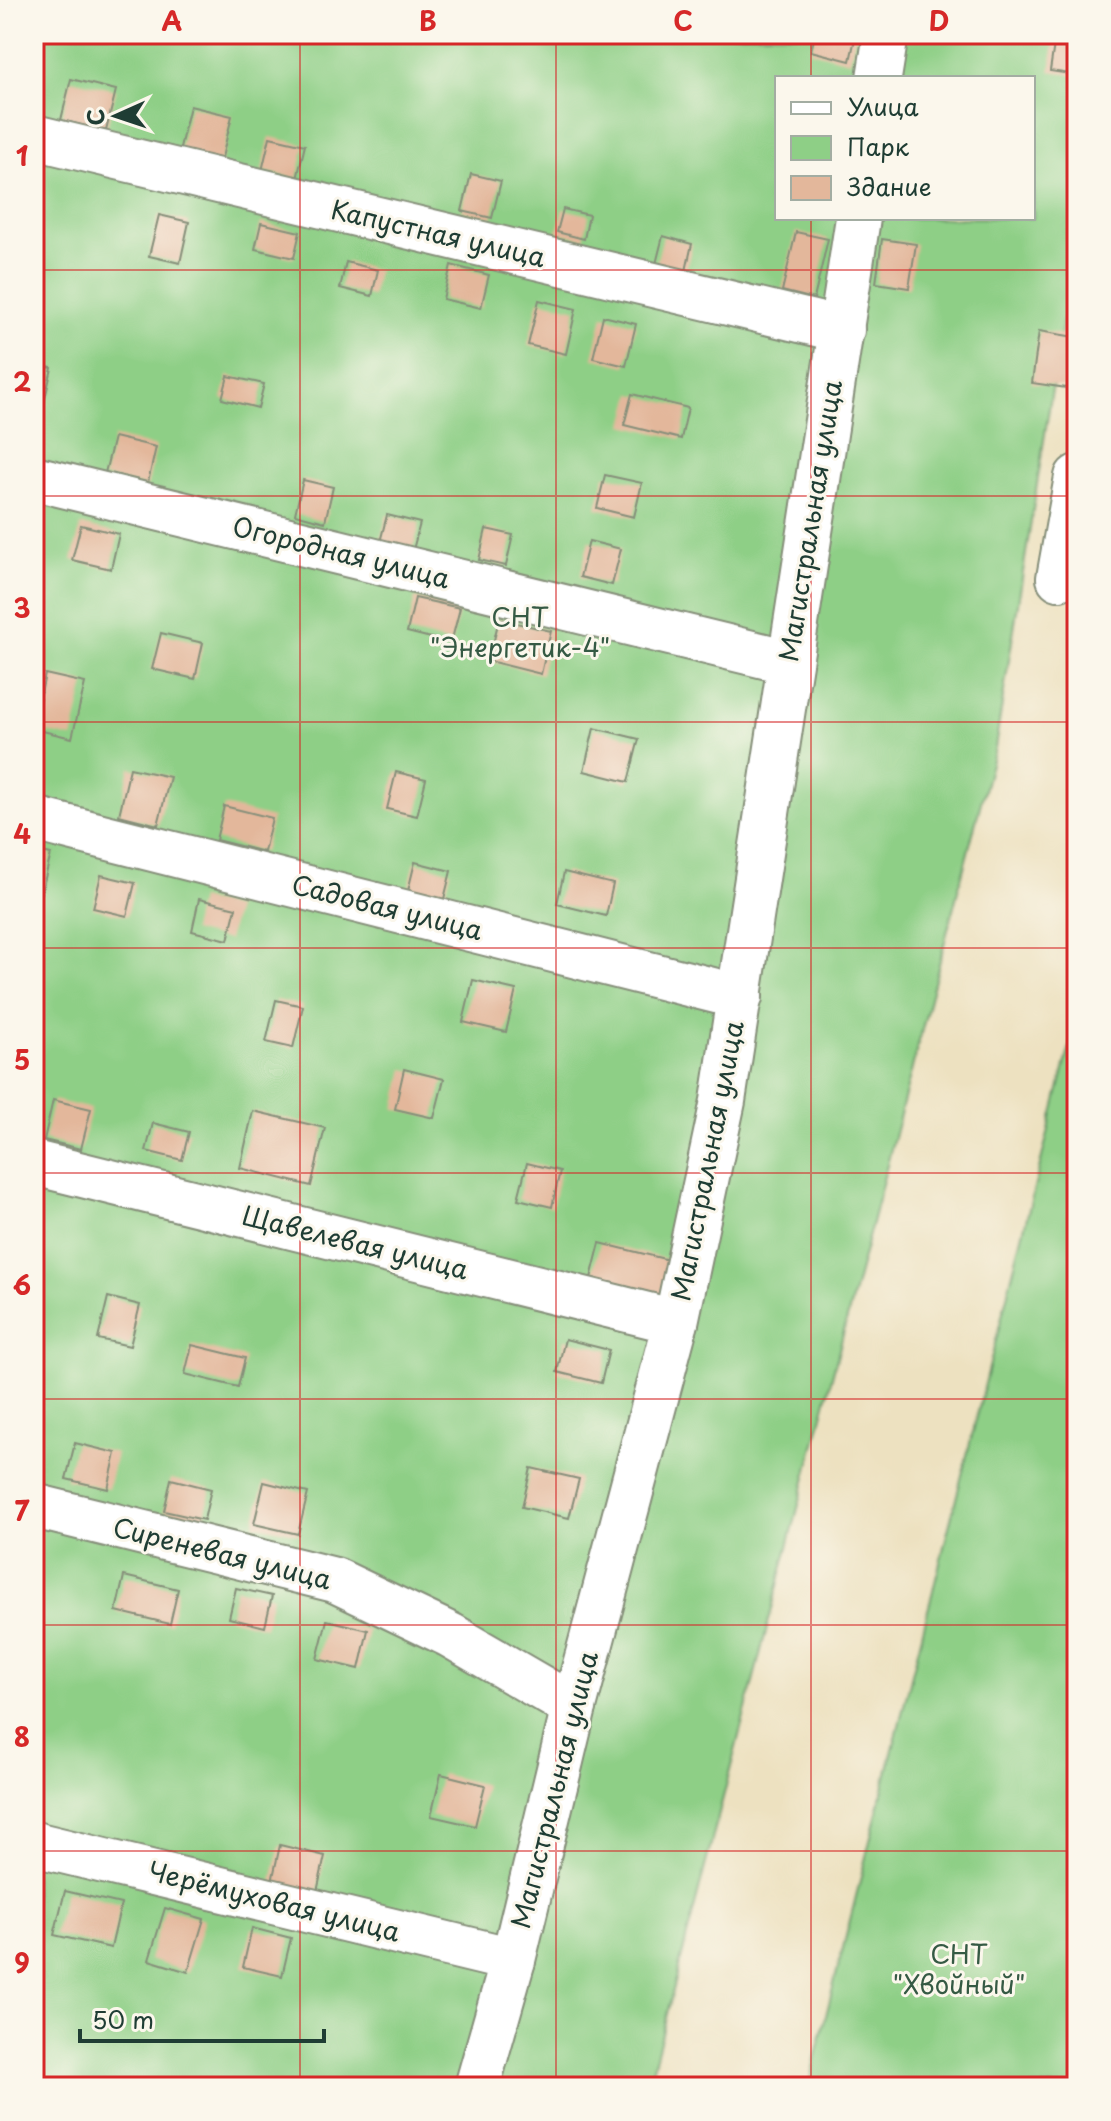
<svg xmlns="http://www.w3.org/2000/svg" width="1111" height="2121" font-family="'Playpen Sans',sans-serif">
	<rect width="100%" height="100%" fill="#fbf7ec"/>
	<filter id="ink" filterUnits="userSpaceOnUse"><feTurbulence type="fractalNoise" baseFrequency=".0125" numOctaves="2"/><feDisplacementMap in="SourceGraphic" scale="16" xChannelSelector="R" yChannelSelector="G"/><feConvolveMatrix kernelMatrix="1 2 1 2 8 2 1 2 1" color-interpolation-filters="sRGB"/></filter>
	<filter id="wash" filterUnits="userSpaceOnUse"><feTurbulence type="fractalNoise" baseFrequency=".006" numOctaves="4" result="noise"/><feDisplacementMap in="SourceGraphic" scale="32" xChannelSelector="R" yChannelSelector="G"/><feGaussianBlur stdDeviation="1.8" result="paint"/><feColorMatrix in="noise" values="0 0 0 0 0 0 0 0 0 0 0 0 0 0 0 0 0 1.4 0 .05"/><feComposite in="paint" operator="in"/></filter>
	<g filter="url(#wash)">
		<rect width="100%" height="100%" fill="#ede1c0"/>
		<g fill="#8ecf86" stroke="#56865d" stroke-width="2" fill-rule="evenodd">
			<path d="M34,34H1077V233L995,748L648,2087H34ZM777,78H1033V218H777Z"/>
			<path d="M1077,1018V2087H808Z"/>
		</g>
		<g id="blocks">
			<g fill="#e3b79b">
				<path d="M815,34H856L850,61L811,51Z"/>
				<path d="M1055,37L1077,40V75L1050,71Z"/>
				<path d="M71,79L116,90L106,131L61,120Z"/>
				<path d="M190,106L232,116L219,170L177,160Z"/>
				<path d="M270,137L305,145L297,179L262,171Z"/>
				<path d="M471,174L501,181L492,218L462,211Z"/>
				<path d="M563,209L589,215L584,239L557,232Z"/>
				<path d="M159,215L189,222L180,263L149,256Z"/>
				<path d="M261,223L300,232L294,258L255,249Z"/>
				<path d="M796,232L828,239L814,299L782,291Z"/>
				<path d="M663,236L692,244L686,271L656,264Z"/>
				<path d="M882,239L916,244L909,288L876,283Z"/>
				<path d="M346,262L378,270L372,296L340,288Z"/>
				<path d="M451,265L489,275L481,308L443,299Z"/>
				<path d="M539,300L576,309L566,354L528,345Z"/>
				<path d="M603,316L636,324L626,366L593,358Z"/>
				<path d="M1039,331L1075,337L1067,388L1032,383Z"/>
				<path d="M34,364L52,368L39,425L34,424Z"/>
				<path d="M228,376L264,384L258,408L222,399Z"/>
				<path d="M632,394L688,408L681,439L624,425Z"/>
				<path d="M114,437L156,447L147,487L104,477Z"/>
				<path d="M605,475L642,483L634,517L597,508Z"/>
				<path d="M303,480L333,487L325,522L295,514Z"/>
				<path d="M387,515L420,523L413,550L380,542Z"/>
				<path d="M81,525L119,534L111,569L72,560Z"/>
				<path d="M486,529L513,535L506,566L479,560Z"/>
				<path d="M589,541L621,549L612,585L580,577Z"/>
				<path d="M415,598L460,608L451,643L407,632Z"/>
				<path d="M499,619L551,631L541,674L489,661Z"/>
				<path d="M161,633L203,643L195,679L152,669Z"/>
				<path d="M45,674L85,683L72,738L34,729Z"/>
				<path d="M594,728L639,739L628,782L584,771Z"/>
				<path d="M130,768L170,777L158,825L119,815Z"/>
				<path d="M396,772L426,779L417,816L387,809Z"/>
				<path d="M224,806L272,818L264,852L216,840Z"/>
				<path d="M34,850L51,854L41,894L34,892Z"/>
				<path d="M415,862L451,871L443,903L407,895Z"/>
				<path d="M564,872L613,884L606,916L557,904Z"/>
				<path d="M101,875L135,883L127,916L93,908Z"/>
				<path d="M199,899L236,908L228,940L192,931Z"/>
				<path d="M473,980L516,990L506,1032L463,1022Z"/>
				<path d="M276,1000L303,1006L293,1048L266,1042Z"/>
				<path d="M404,1069L444,1079L434,1118L395,1109Z"/>
				<path d="M53,1100L91,1109L81,1149L44,1140Z"/>
				<path d="M253,1111L325,1128L311,1186L240,1168Z"/>
				<path d="M153,1123L189,1132L182,1160L146,1151Z"/>
				<path d="M527,1163L560,1171L552,1207L518,1199Z"/>
				<path d="M600,1243L673,1261L665,1296L591,1278Z"/>
				<path d="M34,1286L43,1288L35,1321H34Z"/>
				<path d="M108,1297L140,1305L130,1346L98,1339Z"/>
				<path d="M565,1339L609,1350L601,1383L557,1372Z"/>
				<path d="M192,1345L245,1358L238,1387L185,1374Z"/>
				<path d="M75,1443L116,1453L108,1489L66,1479Z"/>
				<path d="M531,1468L579,1479L569,1518L522,1507Z"/>
				<path d="M171,1479L211,1489L204,1520L164,1511Z"/>
				<path d="M264,1482L308,1493L298,1534L254,1524Z"/>
				<path d="M124,1576L178,1589L170,1624L116,1611Z"/>
				<path d="M236,1588L272,1596L265,1627L229,1618Z"/>
				<path d="M327,1620L368,1630L359,1669L317,1659Z"/>
				<path d="M441,1774L485,1785L475,1826L431,1816Z"/>
				<path d="M280,1845L325,1856L317,1892L272,1882Z"/>
				<path d="M65,1891L121,1904L111,1948L54,1935Z"/>
				<path d="M165,1908L204,1919L188,1972L149,1960Z"/>
				<path d="M252,1928L291,1938L282,1976L243,1967Z"/>
			</g>
		</g>
	</g>
	<g filter="url(#ink)">
		<use href="#blocks" fill-opacity="0" stroke="#868f7a" stroke-width="2"/>
		<g fill="none" stroke-linecap="round" stroke-linejoin="round">
			<g stroke="#868f7a" stroke-width="48">
				<g id="minor">
					<path d="M879,78L886,34"/>
					<path d="M34,137L842,330"/>
					<path d="M34,478L789,662"/>
					<path d="M1059,578L1077,477"/>
					<path d="M34,819L740,997"/>
					<path d="M34,1163L676,1322"/>
					<path d="M34,1506L335,1580L450,1635L574,1707"/>
					<path d="M34,1844L513,1960"/>
					<path d="M477,2087L513,1960L574,1707L676,1322L723,1101L858,218"/>
				</g>
			</g>
			<use href="#minor" stroke="#fff" stroke-width="44"/>
		</g>
	</g>
	<path fill="none" stroke="#d62828" stroke-width="2" stroke-opacity="0.55" d="M300,34V2087M556,34V2087M811,34V78M811,218V2087M34,270H1077M34,496H1077M34,722H1077M34,948H1077M34,1173H1077M34,1399H1077M34,1625H1077M34,1851H1077"/>
	<g text-anchor="middle" stroke-width="6" stroke-linejoin="round" paint-order="stroke">
		<g font-size="26" fill="#1f3d34" stroke="#fbf7ec">
			<text transform="translate(438 234) rotate(13)" y="9">Капустная улица</text>
			<text transform="translate(811 521) rotate(-81)" y="9">Магистральная улица</text>
			<text transform="translate(341 553) rotate(14)" y="9">Огородная улица</text>
			<text transform="translate(387 908) rotate(14)" y="9">Садовая улица</text>
			<text transform="translate(708 1161) rotate(-79)" y="9">Магистральная улица</text>
			<text transform="translate(355 1243) rotate(14)" y="9">Щавелевая улица</text>
			<text transform="translate(222 1554) rotate(14)" y="9">Сиреневая улица</text>
			<text transform="translate(555 1790) rotate(-76)" y="9">Магистральная улица</text>
			<text transform="translate(274 1902) rotate(14)" y="9">Черёмуховая улица</text>
		</g>
		<g font-size="26" fill="#355a44" stroke="#fbf7ec">
			<text x="520" y="627">СНТ<tspan x="520" dy="30">"Энергетик-4"</tspan></text>
			<text x="959" y="1964">СНТ<tspan x="959" dy="30">"Хвойный"</tspan></text>
		</g>
	</g>
	<rect width="1111" height="2121" fill="none" stroke="#fbf7ec" stroke-width="88"/>
	<rect x="775" y="76" width="260" height="144" fill="#fbf7ec" stroke="#a3ada2" stroke-width="2"/>
	<rect x="791" y="102" width="40" height="12" fill="#ffffff" stroke="#a3ada2" stroke-width="2"/>
	<text x="847" y="116" font-size="24" fill="#1f3d34">Улица</text>
	<rect x="791" y="136" width="40" height="24" fill="#8ecf86" stroke="#a3ada2" stroke-width="2"/>
	<text x="847" y="156" font-size="24" fill="#1f3d34">Парк</text>
	<rect x="791" y="176" width="40" height="24" fill="#e3b79b" stroke="#a3ada2" stroke-width="2"/>
	<text x="847" y="196" font-size="24" fill="#1f3d34">Здание</text>
	<g transform="translate(116 116) rotate(267)" stroke="#fbf7ec" stroke-width="6" paint-order="stroke">
	<path d="M0-6L14 30L0 20L-14 30Z" fill="#1f3d34"/>
	<text y="-12" font-size="22" font-weight="bold" text-anchor="middle" fill="#1f3d34">С</text>
	</g>
	<path d="M80 2029v12h244v-12" fill="none" stroke="#1f3d34" stroke-width="4"/>
	<text x="92" y="2029" font-size="24" fill="#1f3d34" stroke="#fbf7ec" stroke-width="6" paint-order="stroke">50 m</text>
	<rect x="44" y="44" width="1023" height="2033" fill="none" stroke="#d62828" stroke-width="3"/>
	<g font-size="26" text-anchor="middle" font-weight="bold" fill="#d62828">
		<text x="172" y="31">A</text>
		<text x="428" y="31">B</text>
		<text x="683" y="31">C</text>
		<text x="939" y="31">D</text>
		<text x="22" y="166">1</text>
		<text x="22" y="392">2</text>
		<text x="22" y="618">3</text>
		<text x="22" y="844">4</text>
		<text x="22" y="1070">5</text>
		<text x="22" y="1295">6</text>
		<text x="22" y="1521">7</text>
		<text x="22" y="1747">8</text>
		<text x="22" y="1973">9</text>
	</g>
</svg>
